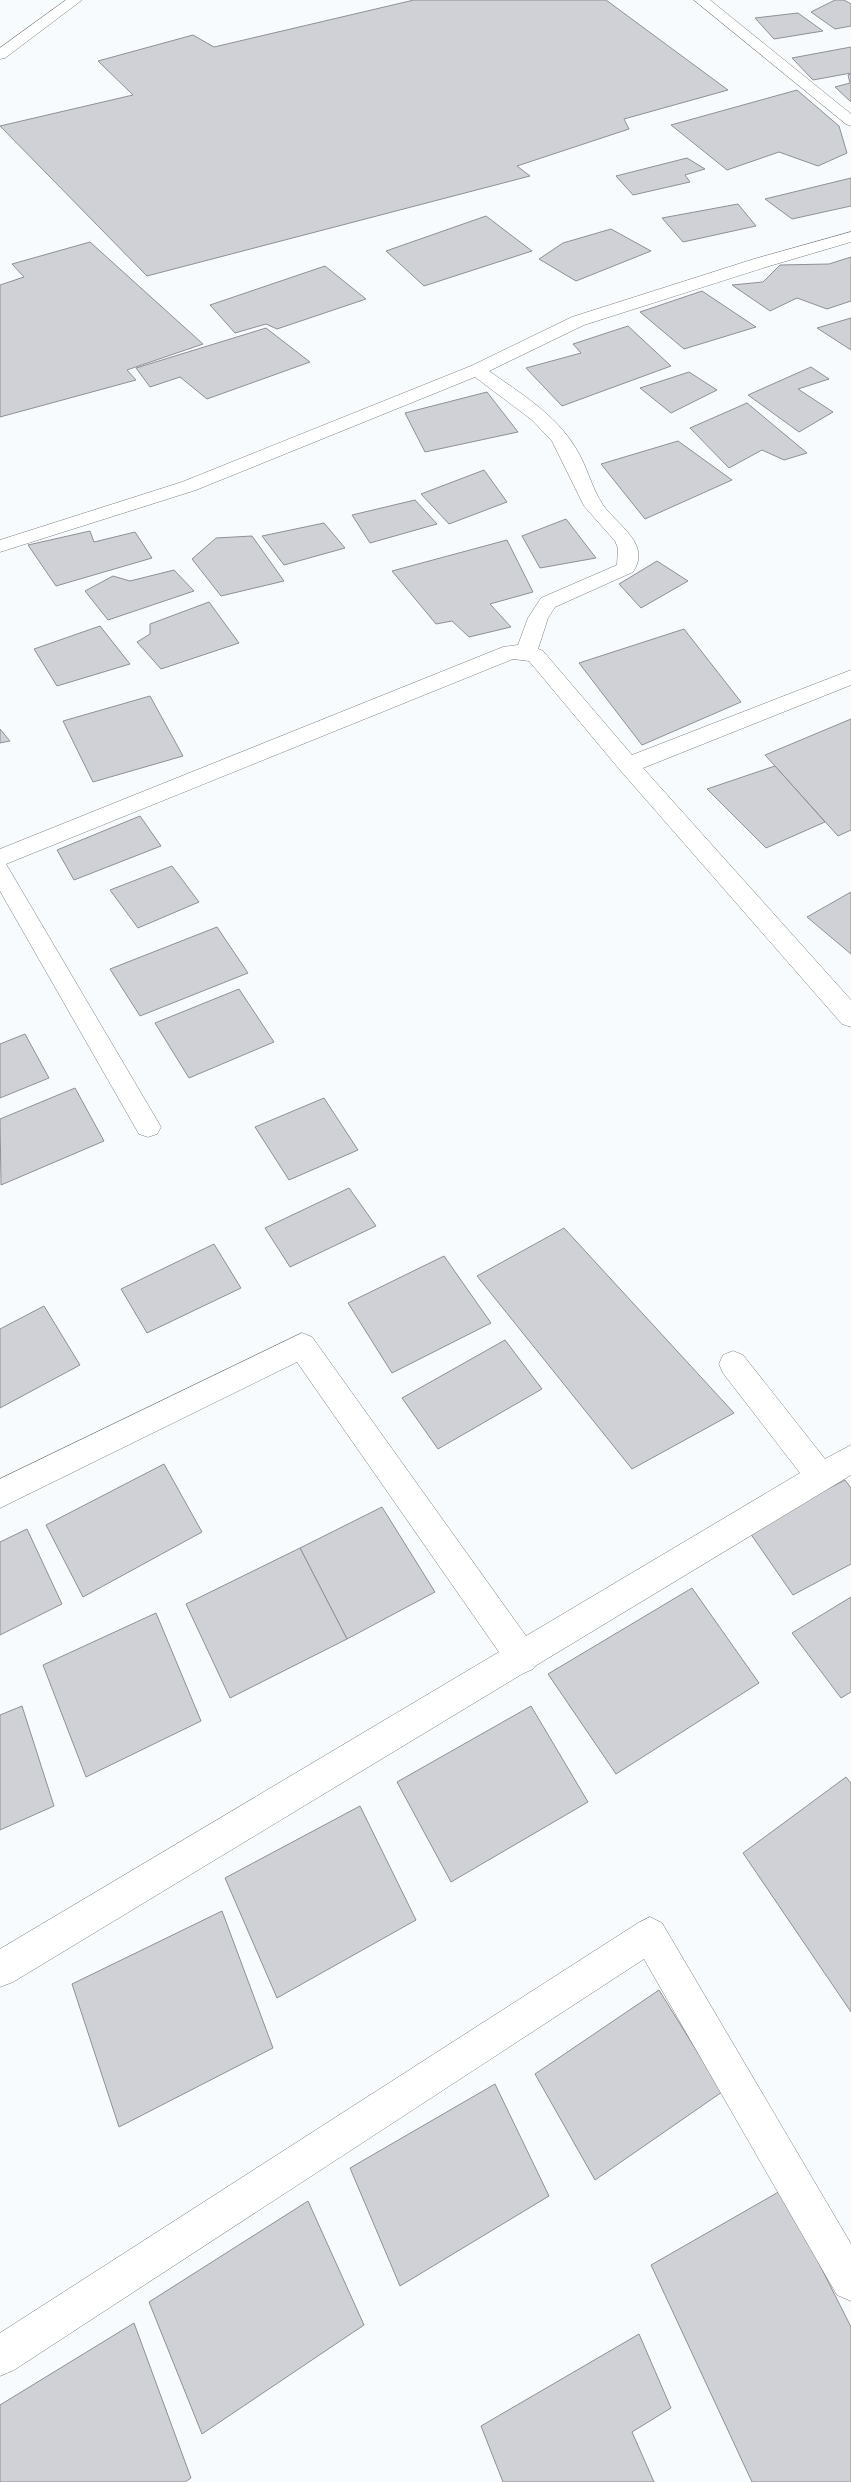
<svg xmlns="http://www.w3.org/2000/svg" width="851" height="2482" font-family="Quicksand,sans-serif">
	<rect width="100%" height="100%" fill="#f8fbfe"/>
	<g fill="#cfd1d6" stroke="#8e9095">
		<path d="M414,0H606L728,90L624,119L629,129L517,166L530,176L147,276L0,126L133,95L98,61L193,35L214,47Z"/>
		<path d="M835,0H844L851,4V26L835,29L811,12Z"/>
		<path d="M798,13L823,31L774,39L755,18Z"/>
		<path d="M851,47V73L813,80L792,58Z"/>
		<path d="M851,74V102L835,87L850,83L848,75Z"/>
		<path d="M797,90L839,126L847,153L818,166L779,152L727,170L671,125Z"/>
		<path d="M687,158L705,169L685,175L690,182L633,195L616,176Z"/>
		<path d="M851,178V206L792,219L765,199Z"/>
		<path d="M738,204L756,226L683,242L662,218Z"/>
		<path d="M486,216L532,251L424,286L386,251Z"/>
		<path d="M611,229L651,251L576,281L539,259L563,243Z"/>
		<path d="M90,242L203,344L127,370L136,380L0,417V285L24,277L12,264Z"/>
		<path d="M851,257V301L827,309L797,298L770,311L732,285L763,282L780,265L829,264Z"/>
		<path d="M325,266L366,299L277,329L266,324L235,333L210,305Z"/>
		<path d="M702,291L756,327L684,349L640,312Z"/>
		<path d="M851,318V350L817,328Z"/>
		<path d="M628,326L671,366L562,406L526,368L581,353L573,344Z"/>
		<path d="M266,328L310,362L207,399L180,377L150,387L136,368Z"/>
		<path d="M811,367L829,379L798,389L833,412L799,432L748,395Z"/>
		<path d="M689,372L717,390L671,413L640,388Z"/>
		<path d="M487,392L518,432L425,452L405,413Z"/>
		<path d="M747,403L807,453L784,460L762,450L729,468L690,428Z"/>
		<path d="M678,441L732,480L645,519L601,464Z"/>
		<path d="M484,470L507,502L449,524L421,494Z"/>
		<path d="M415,500L437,524L370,543L352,515Z"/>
		<path d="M566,519L596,558L540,568L522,536Z"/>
		<path d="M324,523L345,548L284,565L262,536Z"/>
		<path d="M90,531L94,542L135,532L152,558L56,586L28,545Z"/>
		<path d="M252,536L284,581L221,596L192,559L216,538Z"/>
		<path d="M507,540L533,592L490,604L511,627L469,637L452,621L436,624L392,571Z"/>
		<path d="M657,561L688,581L641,608L619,584Z"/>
		<path d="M174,570L194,591L108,620L85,591L113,576L130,581Z"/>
		<path d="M209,602L239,643L161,669L137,642L150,634V624Z"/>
		<path d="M100,626L130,664L57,686L34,649Z"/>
		<path d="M684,629L741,702L642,745L579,663Z"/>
		<path d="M150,696L183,756L93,782L63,721Z"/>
		<path d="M851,719V830L838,836L765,755Z"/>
		<path d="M0,729L10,741L0,743Z"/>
		<path d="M775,766L825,822L766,848L707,789Z"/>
		<path d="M140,816L161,846L74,880L57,850Z"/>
		<path d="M172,866L199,902L138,928L110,890Z"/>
		<path d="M851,892V954L807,917Z"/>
		<path d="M217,927L248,973L140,1016L110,969Z"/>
		<path d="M239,989L274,1042L189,1078L155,1023Z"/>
		<path d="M25,1034L49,1078L0,1098V1044Z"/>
		<path d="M75,1088L104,1141L1,1185L0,1119Z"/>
		<path d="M324,1098L358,1150L289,1180L255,1127Z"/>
		<path d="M349,1188L376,1226L290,1267L265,1228Z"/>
		<path d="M564,1228L734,1413L632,1469L477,1276Z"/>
		<path d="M214,1244L241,1288L147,1333L121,1289Z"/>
		<path d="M444,1256L491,1323L392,1373L348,1303Z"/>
		<path d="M44,1306L80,1365L0,1408V1329Z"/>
		<path d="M505,1340L542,1389L438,1449L402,1398Z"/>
		<path d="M164,1464L202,1532L83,1597L46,1525Z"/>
		<path d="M845,1480L851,1488V1564L793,1595L748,1530Z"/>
		<path d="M382,1507L435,1592L347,1639L300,1548Z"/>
		<path d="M27,1529L62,1604L0,1635V1542Z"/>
		<path d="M300,1548L347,1639L230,1698L186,1604Z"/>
		<path d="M692,1588L759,1683L616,1774L548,1674Z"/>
		<path d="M851,1597V1692L841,1698L792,1633Z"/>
		<path d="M156,1613L201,1721L86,1777L43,1665Z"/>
		<path d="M22,1706L54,1806L0,1830V1715Z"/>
		<path d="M531,1706L588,1802L451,1882L397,1782Z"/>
		<path d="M846,1777L851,1783V2012L743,1853Z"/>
		<path d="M360,1806L416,1920L277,1998L225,1878Z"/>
		<path d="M222,1911L273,2048L119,2127L72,1984Z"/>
		<path d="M659,1990L722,2092L595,2180L535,2074Z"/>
		<path d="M495,2084L549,2196L400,2286L350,2168Z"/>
		<path d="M782,2190L851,2327V2482H752L651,2265Z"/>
		<path d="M308,2201L364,2325L202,2434L149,2302Z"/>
		<path d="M134,2323L191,2478L185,2482H0V2405Z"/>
		<path d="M639,2334L671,2408L632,2432L654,2482H503L481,2426Z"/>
	</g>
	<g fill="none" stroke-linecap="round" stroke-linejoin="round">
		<g stroke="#7b7e82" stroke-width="1">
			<g id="minor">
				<path d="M694,0H710L851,114V126L846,124Z"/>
				<path d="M851,232V242L766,267L584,325L489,371C520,393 555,414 575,447C587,465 591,487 603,505C617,525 652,544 633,572L555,607L548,618L538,649L543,651L632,755L851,670V685L643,768L851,1000V1027L842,1024L620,770L529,661L513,659L6,864L161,1127L157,1134L148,1137L139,1134L0,891V849L503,647L518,645L528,618L541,598L617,565L618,548L615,541L584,506L552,441L532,420L475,377L196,490L0,552V540L182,482L471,366L572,317L754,259Z"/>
				<path d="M302,1333L312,1337L526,1636L800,1473L723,1373L719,1364L723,1355L733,1351L743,1355L825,1459L851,1445V1475L535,1666L533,1669L522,1674L13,1982L0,1987V1949L499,1652L297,1362L0,1508V1479Z"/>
				<path d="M650,1917L662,1923L851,2244V2301L837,2295L644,1959L14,2370L0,2376V2333L638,1923Z"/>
			</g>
		</g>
		<g stroke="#7b7e82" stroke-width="1">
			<path id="major" d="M66,0H82L5,58L0,59V48Z"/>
		</g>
		<use href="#minor" fill="#fff" fill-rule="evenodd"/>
		<use href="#major" fill="#fff" fill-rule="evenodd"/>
	</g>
</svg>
